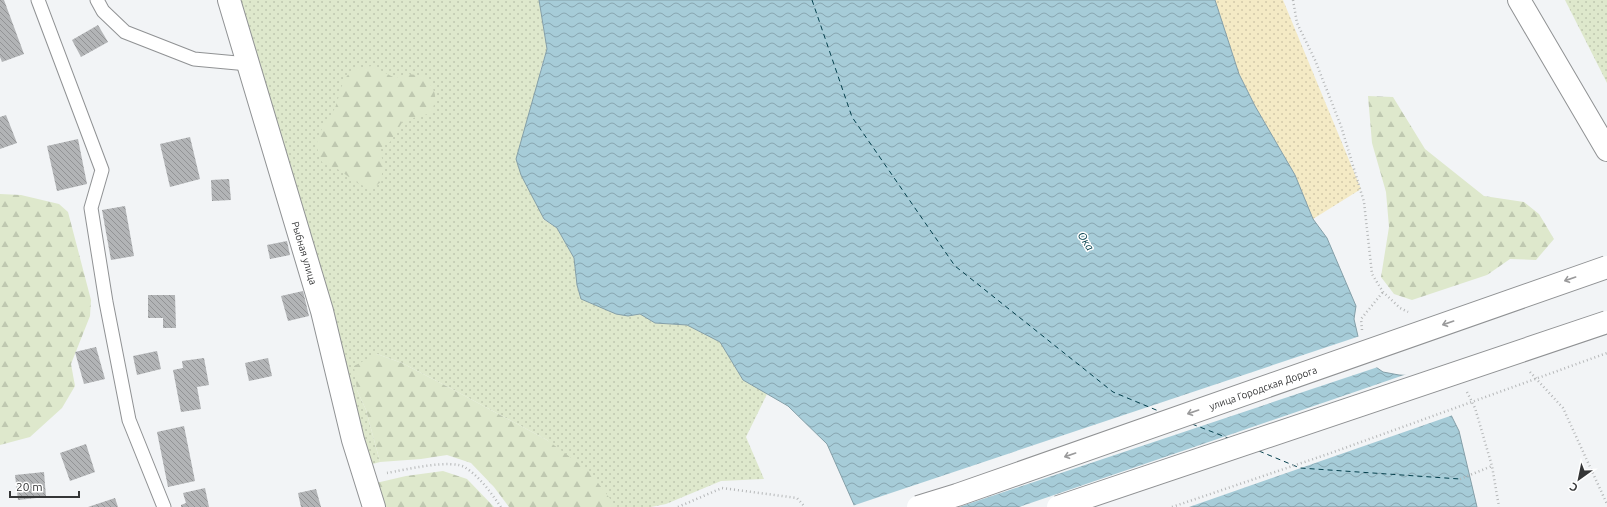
<svg xmlns="http://www.w3.org/2000/svg" width="1607" height="507" font-family="Ubuntu,sans-serif">
	<defs>
		<pattern id="grass-dots" width="8" height="8" patternUnits="userSpaceOnUse"><rect width="8" height="8" fill="#dee8cc"/><path d="M2 2h.1M6 6h.1" fill="none" stroke="#bfc8b0" stroke-width="1.8" stroke-linecap="round"/></pattern>
		<pattern id="forest-firs" width="22" height="20" patternUnits="userSpaceOnUse"><rect width="22" height="20" fill="#dee8cc"/><path d="M5 1l3.5 6h-7zM16 11l3.5 6h-7z" fill="#bfc8b0"/></pattern>
		<pattern id="sand-dots" width="8" height="8" patternUnits="userSpaceOnUse"><rect width="8" height="8" fill="#f4eac5"/><path d="M2 2h.1M6 6h.1" fill="none" stroke="#d2c9aa" stroke-width="1.8" stroke-linecap="round"/></pattern>
		<pattern id="water-waves" width="16" height="10" patternUnits="userSpaceOnUse"><rect width="16" height="10" fill="#a6ccd8"/><path d="M0 5q4-4 8 0t8 0" fill="none" stroke="#88a6b0"/></pattern>
		<pattern id="building-back-hatch" width="6" height="6" patternUnits="userSpaceOnUse"><rect width="6" height="6" fill="#b2b4b6"/><path d="M-1 5l2 2M0 0l6 6M5-1l2 2" fill="none" stroke="#929395"/></pattern>
	</defs>
	<rect width="100%" height="100%" fill="#f2f4f6"/>
	<g fill="url(#grass-dots)">
		<path d="M223,0H539L547,49L540,71L543,219L557,228L574,258L577,285L581,299L628,316L640,314L655,323L687,325L720,342L743,380L767,394L746,437L764,479L721,481L666,504L651,507H613L547,440L452,389L402,363L377,354L357,390L366,410L380,462L354,469L317,312Z"/>
		<path d="M1565,0H1607V83Z"/>
	</g>
	<g fill="url(#forest-firs)">
		<path d="M372,66L395,78L408,74L424,76C435,91 439,94 431,113L403,121L390,142L380,148L383,164L381,182L371,189L359,184L336,168L323,164C309,135 323,132 335,108C339,99 341,83 347,76C353,68 363,67 372,66Z"/>
		<path d="M1368,96L1393,97L1425,149L1484,196L1524,202L1539,214L1554,239L1536,260L1510,259L1487,275L1412,300L1394,294L1381,277L1389,227L1386,192L1372,143Z"/>
		<path d="M0,194L21,195L59,204L68,212L91,300L90,316L71,364L75,386L62,408L30,437L0,445Z"/>
		<path d="M377,354L402,363L452,389L547,440L589,471L614,504L613,507H509L494,487L471,463L447,455L421,459L380,462L366,410L357,390L354,366Z"/>
		<path d="M443,471L467,479L494,507H385L380,497L376,483L406,476Z"/>
	</g>
	<path fill="url(#sand-dots)" d="M1215,0H1283L1361,189L1313,219L1295,175L1255,106L1239,74Z"/>
	<path fill="url(#water-waves)" stroke="#849fa8" d="M539,0H1215L1239,74L1255,106L1295,175L1313,219L1327,238L1356,306L1354,319L1363,358L1383,372L1399,375L1417,376L1444,401L1459,431L1477,507H855L827,444L788,406L743,380L720,342L687,325L655,323L640,314L628,316L616,314L581,299L577,285L574,258L557,228L544,219L521,175L516,159L547,49Z"/>
	<g fill="#f2f4f6">
		<path d="M1360,336L1365,357L1378,367L959,507H852V506Z"/>
		<path d="M1407,374H1418L1445,399L1453,415L1189,507H1019Z"/>
	</g>
	<g fill="none" stroke-linecap="round" stroke-linejoin="round">
		<g stroke="#05404d" stroke-width="1" stroke-dasharray="5 4" stroke-linecap="butt">
			<path d="M812,0L852,117L955,266L1113,392L1161,412"/>
			<path d="M1192,424L1228,438"/>
			<path d="M1259,451L1300,468L1460,479"/>
		</g>
	</g>
	<g fill="url(#building-back-hatch)">
		<path d="M0,0H4L24,54L2,62L0,57Z"/>
		<path d="M98,25L108,42L81,57L72,40Z"/>
		<path d="M6,115L17,143L0,149V117Z"/>
		<path d="M190,137L200,179L170,187L160,144Z"/>
		<path d="M78,139L87,184L57,191L47,146Z"/>
		<path d="M229,179L231,200L212,201L211,180Z"/>
		<path d="M125,206L134,256L111,260L102,210Z"/>
		<path d="M287,241L290,255L270,259L267,245Z"/>
		<path d="M303,291L309,316L288,321L281,296Z"/>
		<path d="M148,295H175L176,328H163V318H148Z"/>
		<path d="M96,347L105,379L84,384L75,352Z"/>
		<path d="M157,351L161,369L137,375L133,356Z"/>
		<path d="M204,358L209,385L197,387L201,409L181,412L173,370L183,368L182,361Z"/>
		<path d="M268,358L272,376L249,381L245,363Z"/>
		<path d="M184,426L195,481L168,487L157,432Z"/>
		<path d="M86,444L95,472L70,481L60,453Z"/>
		<path d="M44,472L46,497L18,500L15,475Z"/>
		<path d="M205,488L209,507H181V505L186,503L183,493Z"/>
		<path d="M316,489L321,507H301L298,493Z"/>
		<path d="M115,498L118,507H88Z"/>
	</g>
	<g fill="none" stroke-linecap="round" stroke-linejoin="round">
		<g stroke="#909294" stroke-width="15">
			<g id="service">
				<path d="M38,0L102,170L91,208L106,302L129,420L164,507"/>
				<path d="M97,0L103,11L125,32L194,59L248,64"/>
			</g>
		</g>
		<g stroke="#909294" stroke-width="24">
			<g id="minor">
				<path id="s1" d="M229,0L322,311L353,440L374,507"/>
			</g>
		</g>
		<g stroke="#909294" stroke-width="24">
			<path id="secondary" d="M1519,0L1607,150"/>
		</g>
		<g stroke="#b5b7b8" stroke-width="2.5" stroke-dasharray="1 3" stroke-linecap="butt">
			<path d="M1293,0L1297,23L1315,60L1341,126L1364,202L1372,274L1383,292L1400,308L1408,312"/>
			<path d="M1362,330L1361,319L1383,292"/>
			<path d="M1530,372L1563,408L1607,504"/>
			<path d="M1467,392L1475,408L1492,466"/>
			<path d="M387,473C404,470 453,458 466,468C481,478 491,493 501,507"/>
			<path d="M1460,479L1492,466L1499,507"/>
			<path d="M678,507L722,488L797,498L805,507"/>
		</g>
		<use href="#service" stroke="#fff" stroke-width="13"/>
		<use href="#minor" stroke="#fff" stroke-width="22"/>
		<use href="#secondary" stroke="#fff" stroke-width="22"/>
		<g stroke="#909294" stroke-width="24" stroke-linecap="butt">
			<g id="secondary-bridge">
				<path id="s2" d="M918,507L957,495L1607,267"/>
				<path d="M1058,507L1607,322"/>
			</g>
		</g>
		<path stroke="#b5b7b8" stroke-width="2.5" stroke-dasharray="1 3" stroke-linecap="butt" d="M1172,507L1328,454L1607,353"/>
		<use href="#secondary-bridge" stroke="#fff" stroke-width="22"/>
	</g>
	<defs><path id="oneway-shaft" d="M-6 0H5M1.5-3L5.5 0L1.5 3" fill="none" stroke-width="1.6" stroke-linecap="round" stroke-linejoin="round"/></defs>
	<g stroke="#9a9a9b">
		<use href="#oneway-shaft" transform="translate(1570 279) rotate(161)"/>
		<use href="#oneway-shaft" transform="translate(1448 323) rotate(161)"/>
		<use href="#oneway-shaft" transform="translate(1193 412) rotate(161)"/>
		<use href="#oneway-shaft" transform="translate(1070 455) rotate(161)"/>
	</g>
	<g text-anchor="middle" stroke-width="3" stroke-linejoin="round" paint-order="stroke">
		<g font-size="10" fill="#353637" stroke="#fff">
			<text dy="4" stroke="none"><textPath href="#s1" startOffset="264">Рыбная улица</textPath></text>
			<text dy="4" stroke="none"><textPath href="#s2" startOffset="365">улица Городская Дорога</textPath></text>
		</g>
		<g font-size="11" font-style="italic" fill="#05404d" stroke="#fff">
			<text transform="translate(1086 241) rotate(58)" y="4">Ока</text>
		</g>
	</g>
	<g transform="translate(1579 479) rotate(213)" stroke="#ffffff" stroke-width="3" paint-order="stroke">
	<path d="M0-3L7 15L0 10L-7 15Z" fill="#353637"/>
	<text y="-6" font-size="11" font-weight="bold" text-anchor="middle" fill="#353637">С</text>
	</g>
	<path d="M10 491v6h69v-6" fill="none" stroke="#353637" stroke-width="2"/>
	<text x="16" y="491" font-size="12" fill="#353637" stroke="#ffffff" stroke-width="3" paint-order="stroke">20 m</text>
</svg>
